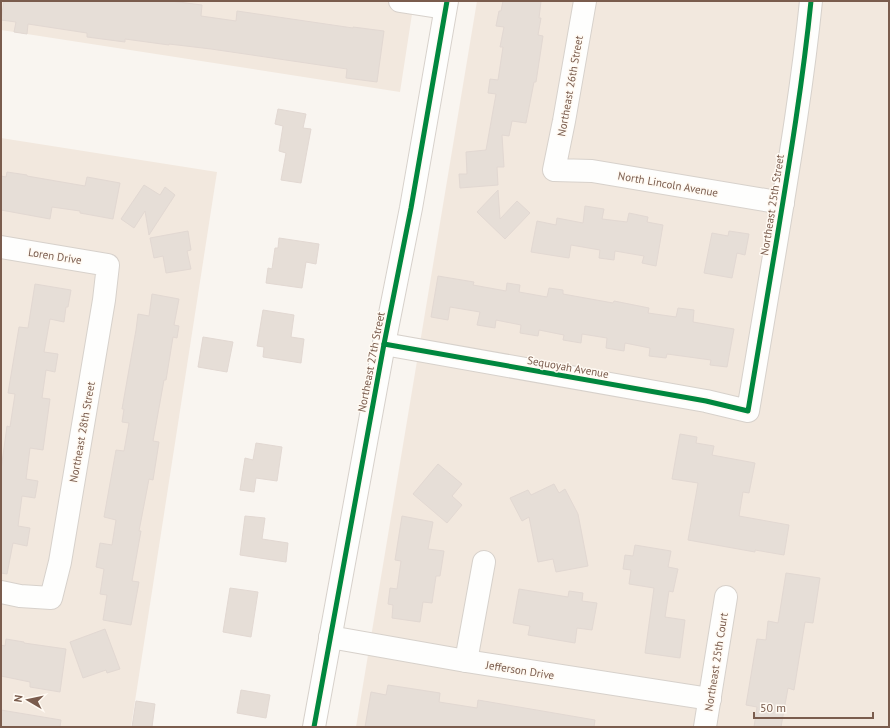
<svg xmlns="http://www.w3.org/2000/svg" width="890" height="728" font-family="'PT Sans',sans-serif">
	<rect width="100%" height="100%" fill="#f9f5f0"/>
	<g fill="#f2e8de">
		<path d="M1,1H414L400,92L1,30Z"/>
		<path d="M477,1H889V727H356Z"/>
		<path d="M1,138L217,172L131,727H1Z"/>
	</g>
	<g fill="#e6ded7" stroke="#e2d8d2">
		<path d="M4,1H171L202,5L201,16L236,21L237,11L353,28V27L384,31L377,82L346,78L347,69L211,49L169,44V45L125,39V42L87,37V33L28,24L27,34L14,32L16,22L1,20Z"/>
		<path d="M503,1H541L539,18H541L538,35L543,36L536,82H534L526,123L512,121L509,136L502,135L504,167H497L498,185L460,188L459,174H467L466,152L486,150L496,94L488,93L490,79L498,80L503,47H500L504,27L496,26L499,11H501Z"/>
		<path d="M278,109L306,114L303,128L311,129L301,183L281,180L286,153L279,151L283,126L275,124Z"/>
		<path d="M7,172L27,175V176L85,186L87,177L120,183L113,219L80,213V211L52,207L50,219L1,210V176L6,177Z"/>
		<path d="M144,185L160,195L165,187L175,195L149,235L145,211L134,228L121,219Z"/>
		<path d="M498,190L500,219L517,201L530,213L505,239L477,212Z"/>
		<path d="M585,206L604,209L602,219L627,222L629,213L648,217L647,222L663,225L656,266L642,263L644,256L615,251L614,260L599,258L600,250L571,245L569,258L531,252L537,221L556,225L557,218L583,223Z"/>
		<path d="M188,231L191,250L187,251L191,269L166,273L163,256L154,258L150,238Z"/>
		<path d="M729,231L749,234L745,255L737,253L732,278L704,273L712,233L728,236Z"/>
		<path d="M279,238L319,244L316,264L306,262L302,288L266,283L268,268L272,269L275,248H278Z"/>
		<path d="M438,276L474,282L473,285L506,291L507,283L520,285L519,292L547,297L549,288L563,290V294L613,303L614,301L649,308L648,313L676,317L678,308L694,310L693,322L734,329L727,367L710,365L711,360L667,354L666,358L649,356L650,348L625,343L624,351L606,348L607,338L582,334L581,343L563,340L564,335L539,330L538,336L520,333L521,325L496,320L495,328L477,325L480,312L450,307L448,320L431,317Z"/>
		<path d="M35,284L71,290L68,307H66L64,322L50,319L44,352L58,354L55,372L46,370L42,398L50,399L43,450L30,448L26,479L38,481L35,498L22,496L18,526L30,528L27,546L13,543L7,574L1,573V470L7,426L10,427L15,394L8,393L19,327L28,328Z"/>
		<path d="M152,294L179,299L174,325L179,326L177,338L173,337L166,380H164L153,441L159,442L153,480L149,479L139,531H141L132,581L139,582L131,625L103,620L107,595L100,594L104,569L96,567L100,543L112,545L116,520L104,517L116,450L124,451L129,423L122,422L124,409H122L136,330L138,314L149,316Z"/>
		<path d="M263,310L294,315L291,337L304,339L301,363L263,357L264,347L257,346Z"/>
		<path d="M203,337L233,342L227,372L198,367Z"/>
		<path d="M680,434L697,437L696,443L714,446L712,455L755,463L749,493L743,492L739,516L789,525L784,555L755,550V552L688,540L698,483L672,479Z"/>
		<path d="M256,443L282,447L277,481L256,478L254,492L240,490L245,458L253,460Z"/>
		<path d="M438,464L462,484L452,496L462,505L447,523L413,494Z"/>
		<path d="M554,484L559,493L565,489L578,514L588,566L556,572L553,559L538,562L529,517L522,521L510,498L528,490L531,495Z"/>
		<path d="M245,516L265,518L262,539L288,543L286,562L240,555Z"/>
		<path d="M402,516L433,522L428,549L444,551L440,576H436L432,603L423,602L420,622L392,618L393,605L388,604L390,588L397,589L401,561L395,560Z"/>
		<path d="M635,545L671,551L668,567L678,569L673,592L669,591L665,617L685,620L680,658L645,653L654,588L629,584L631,570L623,569L625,555L633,556Z"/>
		<path d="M786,573L820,578L813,623L805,622L794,690L788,688L781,727H754L757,707L746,705L757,639L766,640L768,621L778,623Z"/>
		<path d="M230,588L258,592L251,637L223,632Z"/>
		<path d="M519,589L568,597L569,591L583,593L582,601L597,603L592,630L577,628L575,643L528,635L530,626L513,623Z"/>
		<path d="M105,629L120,669L107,673L106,670L83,678L70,642Z"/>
		<path d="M6,639L24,642V643L66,649L60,692L30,687V682L1,676V645L5,646Z"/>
		<path d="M388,685L440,693L439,702L477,708L478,700L595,720L594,727H365L371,692L386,695Z"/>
		<path d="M241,690L270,695L266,718L237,713Z"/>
		<path d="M136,701L155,704L152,727H132Z"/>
		<path d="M1,710L61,720L60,727H1Z"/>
	</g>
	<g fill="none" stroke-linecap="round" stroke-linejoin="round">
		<g stroke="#d7d1cb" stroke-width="24">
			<g id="minor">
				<path d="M400,1L445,8"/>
				<path d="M585,1L564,121L554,170L592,171L783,203"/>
				<path d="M1,247L108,265L104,300L60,562L51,598L20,596L1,592"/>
				<path d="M384,344L706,401L748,411C758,353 767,296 777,238C790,159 803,80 811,1"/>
				<path d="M330,637L466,661L710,699"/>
				<path d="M466,661L484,562"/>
				<path d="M314,727L384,344L411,208L447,1"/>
				<path d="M705,727L726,597"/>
			</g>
		</g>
		<use href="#minor" stroke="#fefefd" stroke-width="22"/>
		<g stroke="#fffaf3" stroke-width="8">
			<g id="cycleway">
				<path d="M384,344L706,401L748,411C758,353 767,296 777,238C790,159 803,80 811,1"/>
				<path d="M314,727L384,344L411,208L447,1"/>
			</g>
		</g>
		<use href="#cycleway" stroke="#00873e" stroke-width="5"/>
	</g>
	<g text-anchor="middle" stroke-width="3" stroke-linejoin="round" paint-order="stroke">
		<g font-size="11" fill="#7a5c4d" stroke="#fffaf3">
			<text transform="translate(570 86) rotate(-80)" y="4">Northeast 26th Street</text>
			<text transform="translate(668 184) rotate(10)" y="4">North Lincoln Avenue</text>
			<text transform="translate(772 205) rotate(-81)" y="4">Northeast 25th Street</text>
			<text transform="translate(55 256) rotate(9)" y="4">Loren Drive</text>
			<text transform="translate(371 362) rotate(-79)" y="4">Northeast 27th Street</text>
			<text transform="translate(568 367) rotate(10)" y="4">Sequoyah Avenue</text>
			<text transform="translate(82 432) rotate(-80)" y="4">Northeast 28th Street</text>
			<text transform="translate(716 662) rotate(-81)" y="4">Northeast 25th Court</text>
			<text transform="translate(520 670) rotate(9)" y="4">Jefferson Drive</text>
		</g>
	</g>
	<rect width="890" height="728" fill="none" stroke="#7a5c4d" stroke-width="4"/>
	<g transform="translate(28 700) rotate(279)" stroke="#fffaf3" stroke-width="3" paint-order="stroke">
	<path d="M0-3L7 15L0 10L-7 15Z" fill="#7a5c4d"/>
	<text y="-6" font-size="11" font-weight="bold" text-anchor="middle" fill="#7a5c4d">N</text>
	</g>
	<path d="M754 712v6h119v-6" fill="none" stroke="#7a5c4d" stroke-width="2"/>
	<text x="760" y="712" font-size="12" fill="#7a5c4d" stroke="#fffaf3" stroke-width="3" paint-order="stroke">50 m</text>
</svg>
